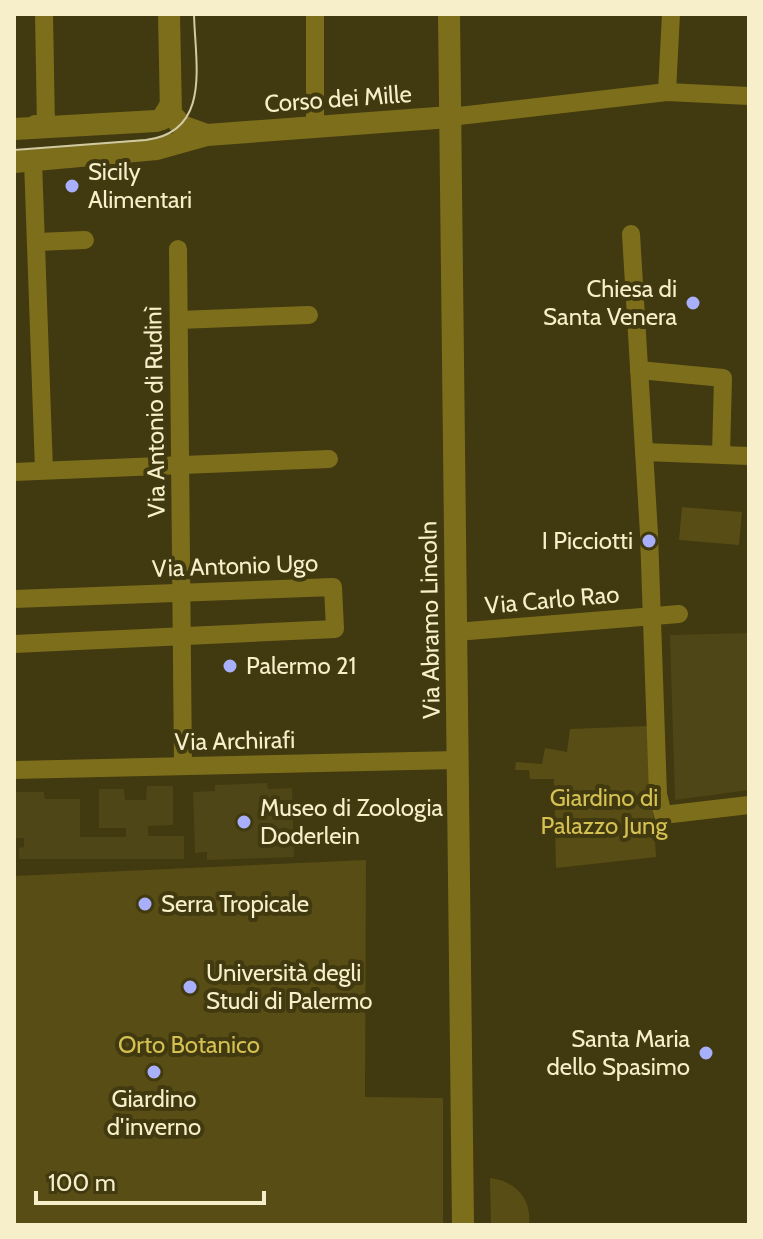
<svg xmlns="http://www.w3.org/2000/svg" width="763" height="1239" font-family="Cabin,sans-serif">
	<rect width="100%" height="100%" fill="#41390f"/>
	<g fill="#4f4617">
		<path d="M749,633V790L675,800L670,635Z"/>
		<path d="M267,783L268,789L292,788L294,857L207,860V852L195,853L193,792L215,791V785Z"/>
		<path d="M147,786H173V825L148,826V836H184V859H19V848L24,847V838H14V792H44L45,799H80V837H126V828H99V789H124L125,800H146Z"/>
	</g>
	<g fill="#584d14">
		<path d="M682,507L742,512L739,545L679,540Z"/>
		<path d="M648,726L656,857L556,868L554,779H530L529,770H515L516,762L542,764L545,748L567,752L570,729Z"/>
		<path d="M366,860L365,1097L443,1098V1225H14V876Z"/>
		<path d="M490,1178C516,1181 532,1199 529,1225H491Z"/>
	</g>
	<g fill="none" stroke-linecap="round" stroke-linejoin="round">
		<g stroke="#7d6e1c" stroke-width="18">
			<path d="M315,14V126"/>
			<path d="M667,92L671,14"/>
			<path d="M450,117L667,92L749,96"/>
			<path d="M35,124L46,127L44,14"/>
			<path d="M33,161L44,470"/>
			<path d="M631,234L649,534L658,794L663,815L749,805"/>
			<path d="M37,242L85,240"/>
			<path d="M178,249L183,766"/>
			<path d="M179,320L309,315"/>
			<path d="M639,370L723,378L721,454"/>
			<path d="M644,452L749,456"/>
			<path d="M14,472L329,459"/>
			<path d="M14,599L333,587L335,629L14,644"/>
			<path d="M456,632L679,614"/>
			<path d="M14,770L457,760"/>
		</g>
		<g stroke="#7d6e1c" stroke-width="22">
			<path d="M169,14L171,114L182,126L207,135"/>
			<path d="M449,14L463,1225"/>
			<path d="M14,129L156,121L162,119L170,106"/>
			<path d="M14,162L157,149L207,135L450,117"/>
		</g>
		<path stroke="#d1caa3" stroke-width="2" d="M14,150L146,140C212,132 195,63 194,14"/>
	</g>
	<g fill="#a8b0fc" stroke="#41390f" stroke-width="3">
		<circle cx="72" cy="186" r="8"/>
		<circle cx="693" cy="303" r="8"/>
		<circle cx="649" cy="541" r="8"/>
		<circle cx="230" cy="666" r="8"/>
		<circle cx="244" cy="822" r="8"/>
		<circle cx="145" cy="904" r="8"/>
		<circle cx="190" cy="987" r="8"/>
		<circle cx="706" cy="1053" r="8"/>
		<circle cx="154" cy="1072" r="8"/>
	</g>
	<g text-anchor="middle" stroke-width="8" stroke-linejoin="round" paint-order="stroke">
		<g font-size="24" fill="#f6efc9" stroke="#41390f">
			<text transform="translate(338 99) rotate(-4)" y="8">Corso dei Mille</text>
			<text transform="translate(155 412) rotate(-91)" y="8">Via Antonio di Rudinì</text>
			<text transform="translate(235 566) rotate(-2)" y="8">Via Antonio Ugo</text>
			<text transform="translate(552 600) rotate(-5)" y="8">Via Carlo Rao</text>
			<text transform="translate(430 620) rotate(-91)" y="8">Via Abramo Lincoln</text>
			<text transform="translate(235 741) rotate(-1)" y="8">Via Archirafi</text>
		</g>
		<g font-size="24" fill="#f6efc9" stroke="#41390f" text-anchor="start">
			<text x="88" y="180">Sicily<tspan x="88" dy="28">Alimentari</tspan></text>
			<text x="677" y="297" text-anchor="end">Chiesa di<tspan x="677" dy="28">Santa Venera</tspan></text>
			<text x="633" y="549" text-anchor="end">I Picciotti</text>
			<text x="246" y="674">Palermo 21</text>
			<text x="260" y="816">Museo di Zoologia<tspan x="260" dy="28">Doderlein</tspan></text>
			<text x="161" y="912">Serra Tropicale</text>
			<text x="206" y="981">Università degli<tspan x="206" dy="28">Studi di Palermo</tspan></text>
			<text x="690" y="1047" text-anchor="end">Santa Maria<tspan x="690" dy="28">dello Spasimo</tspan></text>
			<text x="154" y="1107" text-anchor="middle">Giardino<tspan x="154" dy="28">d'inverno</tspan></text>
		</g>
		<g font-size="24" fill="#d5c052" stroke="#41390f">
			<text x="604" y="806">Giardino di<tspan x="604" dy="28">Palazzo Jung</tspan></text>
			<text x="189" y="1053">Orto Botanico</text>
		</g>
	</g>
	<rect width="763" height="1239" fill="none" stroke="#f6efc9" stroke-width="32"/>
	<path d="M36 1191v12h228v-12" fill="none" stroke="#f6efc9" stroke-width="4"/>
	<text x="48" y="1191" font-size="24" fill="#f6efc9" stroke="#41390f" stroke-width="6" paint-order="stroke">100 m</text>
</svg>
